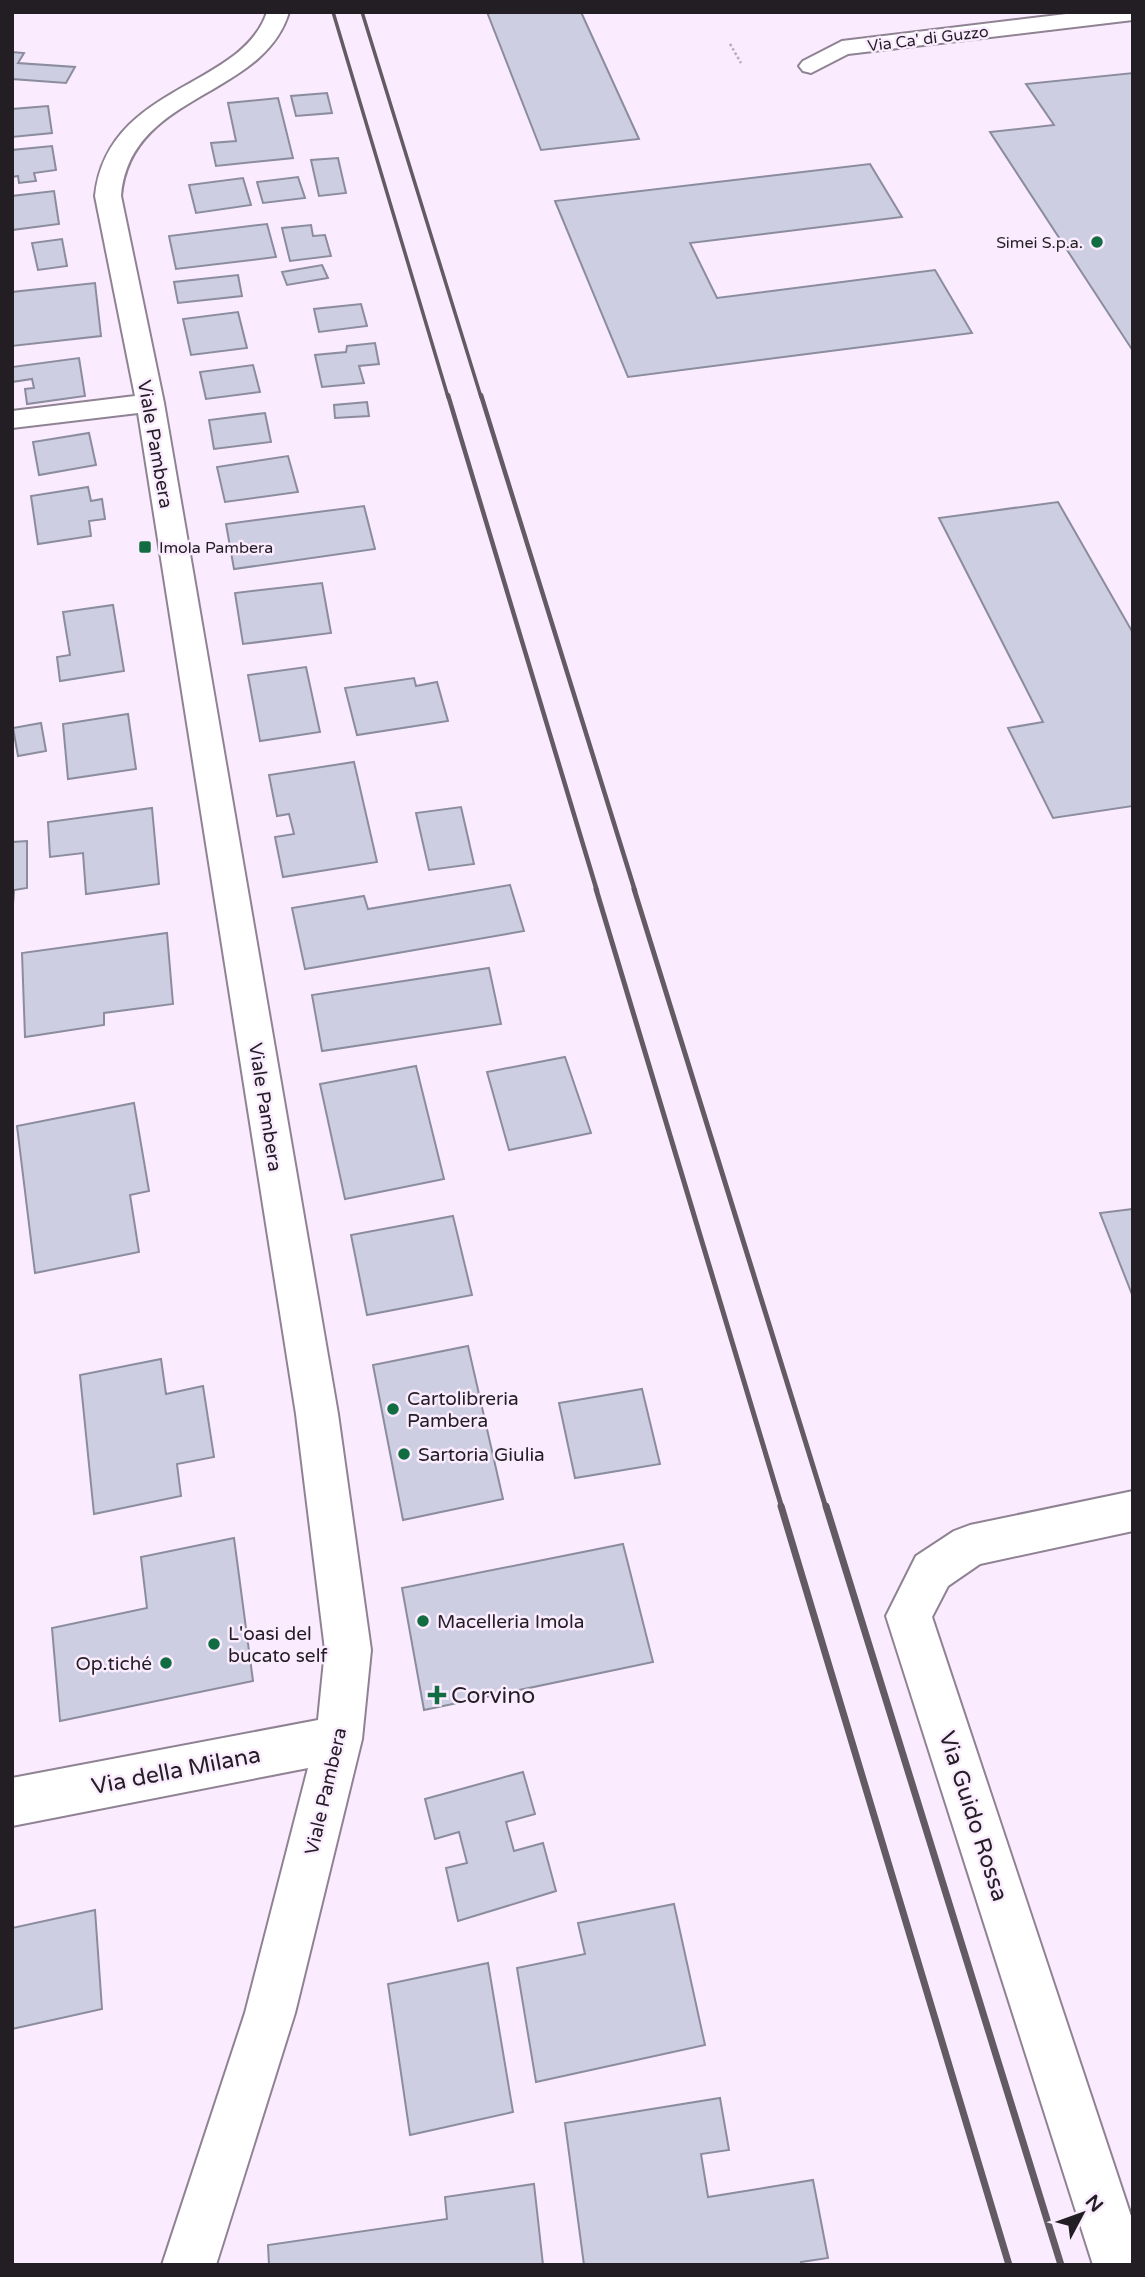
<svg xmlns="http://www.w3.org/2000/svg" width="1145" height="2277" font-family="'Varela Round',sans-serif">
	<rect width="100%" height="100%" fill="#faecfe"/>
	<g fill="#cecee2" stroke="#8c8c9f" stroke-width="2">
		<path d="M487,12H581L639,139L541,150Z"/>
		<path d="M12,52L24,53L18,63L75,67L66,83L12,79Z"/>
		<path d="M1133,73V351L990,132L1054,125L1026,84Z"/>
		<path d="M327,93L332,113L296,116L291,96Z"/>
		<path d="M278,98L293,158L216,166L211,143L236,141L228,103Z"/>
		<path d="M48,106L52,133L12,137V109Z"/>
		<path d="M52,146L56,170L34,173L36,181L19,183L18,176L12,177V150Z"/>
		<path d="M338,158L346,193L319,196L311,160Z"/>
		<path d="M870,164L902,217L690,243L717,298L935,270L972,333L628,377L555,201Z"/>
		<path d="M298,177L305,198L263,203L257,182Z"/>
		<path d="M243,178L251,205L196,213L189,185Z"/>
		<path d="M54,191L59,224L12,230V196Z"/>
		<path d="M267,224L276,257L176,269L169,236Z"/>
		<path d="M311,225L313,236L325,235L331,256L290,261L282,228Z"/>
		<path d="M62,239L67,266L38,270L32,243Z"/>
		<path d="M322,265L328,278L287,285L282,272Z"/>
		<path d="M238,275L242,296L178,303L174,282Z"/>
		<path d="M95,283L101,336L12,346V292Z"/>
		<path d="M361,304L367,326L319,332L314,309Z"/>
		<path d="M238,312L247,348L191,355L183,319Z"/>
		<path d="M375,343L379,364L359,366L364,383L322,387L315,355L346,352L347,346Z"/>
		<path d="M79,358L85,396L27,404L25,389L34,388L32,379L12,382V367Z"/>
		<path d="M253,365L260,392L206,399L200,372Z"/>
		<path d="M367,402L369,416L335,418L334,405Z"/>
		<path d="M265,413L271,442L214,449L209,420Z"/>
		<path d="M89,433L96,465L39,475L33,442Z"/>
		<path d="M288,456L298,492L225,502L217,467Z"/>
		<path d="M88,487L91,501L102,499L105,519L89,521L91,536L38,544L31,496Z"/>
		<path d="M1058,502L1133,633V806L1053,818L1008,728L1043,722L939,518Z"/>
		<path d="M364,506L375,549L234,569L226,524Z"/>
		<path d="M322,583L331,633L243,644L235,593Z"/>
		<path d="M113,605L124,671L60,681L57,657L70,655L63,612Z"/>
		<path d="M306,667L320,732L260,741L248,675Z"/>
		<path d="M414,678L416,686L437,682L448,721L357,735L345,688Z"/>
		<path d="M128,714L136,769L68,779L63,724Z"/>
		<path d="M41,723L46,751L18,756L13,728Z"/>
		<path d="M354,762L377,862L283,877L275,837L294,834L289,814L277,816L269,775Z"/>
		<path d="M461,807L474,864L429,870L416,813Z"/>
		<path d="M152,808L159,884L86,894L83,853L50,857L48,822Z"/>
		<path d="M27,841V888L14,890L12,919V842Z"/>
		<path d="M510,885L524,931L305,969L292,908L364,896L368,909Z"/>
		<path d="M167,933L173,1004L104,1013V1025L25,1037L22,953Z"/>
		<path d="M489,968L501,1024L322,1051L312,995Z"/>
		<path d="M565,1057L591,1133L509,1150L487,1072Z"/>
		<path d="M416,1066L444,1179L345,1199L320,1084Z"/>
		<path d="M134,1103L149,1191L130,1195L139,1252L35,1273L17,1126Z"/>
		<path d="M1133,1209V1297L1100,1213Z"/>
		<path d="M453,1216L472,1295L367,1315L351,1235Z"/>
		<path d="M468,1346L503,1499L403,1520L373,1365Z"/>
		<path d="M161,1359L166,1394L203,1386L214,1457L177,1464L181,1496L94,1514L80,1375Z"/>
		<path d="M642,1389L660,1464L575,1478L559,1403Z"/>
		<path d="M234,1538L253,1681L60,1721L52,1628L147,1608L141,1557Z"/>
		<path d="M623,1544L653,1662L424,1710L402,1588Z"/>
		<path d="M523,1772L535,1814L506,1822L514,1851L543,1843L556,1891L458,1921L446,1868L467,1863L459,1832L435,1839L425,1799Z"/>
		<path d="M674,1904L705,2045L536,2082L517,1968L585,1954L578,1923Z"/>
		<path d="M95,1910L102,2009L12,2029V1928Z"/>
		<path d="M488,1963L513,2112L410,2135L388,1984Z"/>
		<path d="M720,2098L729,2150L701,2154L708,2197L813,2180L828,2258L801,2262L802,2265H584L565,2123Z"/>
		<path d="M534,2184L543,2265H269L268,2245L447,2219L445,2197Z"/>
	</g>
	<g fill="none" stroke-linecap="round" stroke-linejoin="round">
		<g stroke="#8f8393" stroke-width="4">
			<g id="street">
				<path d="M267,12H289C263,99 130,92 121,196L164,403L338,1414L371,1650L362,1739L295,2013L216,2265H162L245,2013L308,1768L12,1826V1778L318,1720L325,1650L296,1414L138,413L12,428V411L135,396L95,196C107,84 242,89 267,12Z"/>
				<path d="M1083,12H1133V20L848,54L811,73L803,71L799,66L803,61L842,41Z"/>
				<path d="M1133,1491V1531L980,1564L948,1586L932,1617L1133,2222V2265H1093L886,1616L916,1556L954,1531L970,1525Z"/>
			</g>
		</g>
		<path stroke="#b5aab8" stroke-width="2.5" stroke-dasharray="2.5 2.5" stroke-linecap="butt" d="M730,44L741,63"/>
		<use href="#street" fill="#fff" fill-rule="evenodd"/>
		<g stroke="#625b64" stroke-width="3.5">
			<path d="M333,12L448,397"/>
			<path d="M362,12L481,397"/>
		</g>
		<g stroke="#625b64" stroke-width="4.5">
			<path d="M448,395L597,891"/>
			<path d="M481,395L635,891"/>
		</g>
		<g stroke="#625b64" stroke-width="5">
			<path d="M596,889L782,1508"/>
			<path d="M634,889L826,1508"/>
		</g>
		<g stroke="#625b64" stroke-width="7">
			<path d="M781,1506L1009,2265"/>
			<path d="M826,1506L1061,2265"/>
		</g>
	</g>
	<g fill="#116d41" stroke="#faecfe" stroke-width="2.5">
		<circle cx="1097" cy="242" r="7"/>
		<rect x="138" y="540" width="14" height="14" rx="3.5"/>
		<circle cx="393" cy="1409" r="7"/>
		<circle cx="404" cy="1454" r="7"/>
		<circle cx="423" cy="1621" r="7"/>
		<circle cx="214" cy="1644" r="7"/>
		<circle cx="166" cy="1663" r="7"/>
		<path d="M433.5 1684.5h7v7h7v7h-7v7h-7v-7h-7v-7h7z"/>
	</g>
	<g text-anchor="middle" stroke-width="5" stroke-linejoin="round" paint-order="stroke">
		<g font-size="16" fill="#221e24" stroke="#faecfe">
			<text transform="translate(928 38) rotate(-7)" y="6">Via Ca' di Guzzo</text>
		</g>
		<g font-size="16" fill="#221e24" stroke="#faecfe" text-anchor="end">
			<text x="1083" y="248">Simei S.p.a.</text>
			<text x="159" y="553" text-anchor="start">Imola Pambera</text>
		</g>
		<g font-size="19" fill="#221e24" stroke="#faecfe">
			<text transform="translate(156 444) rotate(80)" y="7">Viale Pambera</text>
			<text transform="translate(266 1107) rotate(81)" y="7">Viale Pambera</text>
			<text transform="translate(325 1791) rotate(-77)" y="7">Viale Pambera</text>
		</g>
		<g font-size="19" fill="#221e24" stroke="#faecfe" text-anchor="start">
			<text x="407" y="1405">Cartolibreria<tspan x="407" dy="22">Pambera</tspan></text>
			<text x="418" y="1461">Sartoria Giulia</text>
			<text x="437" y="1628">Macelleria Imola</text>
			<text x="228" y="1640">L'oasi del<tspan x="228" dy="22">bucato self</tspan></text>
			<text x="152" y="1670" text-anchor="end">Op.tiché</text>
		</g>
		<g font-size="23" fill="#221e24" stroke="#faecfe" text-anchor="start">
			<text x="451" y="1703">Corvino</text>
		</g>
		<g font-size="23" fill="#221e24" stroke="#faecfe">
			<text transform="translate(176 1770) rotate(-11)" y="8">Via della Milana</text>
			<text transform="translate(974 1816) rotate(72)" y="8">Via Guido Rossa</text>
		</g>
	</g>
	<rect width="1145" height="2277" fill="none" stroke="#221e24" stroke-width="28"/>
	<g transform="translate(1082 2214) rotate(49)" stroke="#faecfe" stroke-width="5" paint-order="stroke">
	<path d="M0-5L12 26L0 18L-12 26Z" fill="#221e24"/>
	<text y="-10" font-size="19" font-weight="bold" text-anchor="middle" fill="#221e24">N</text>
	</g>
</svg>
